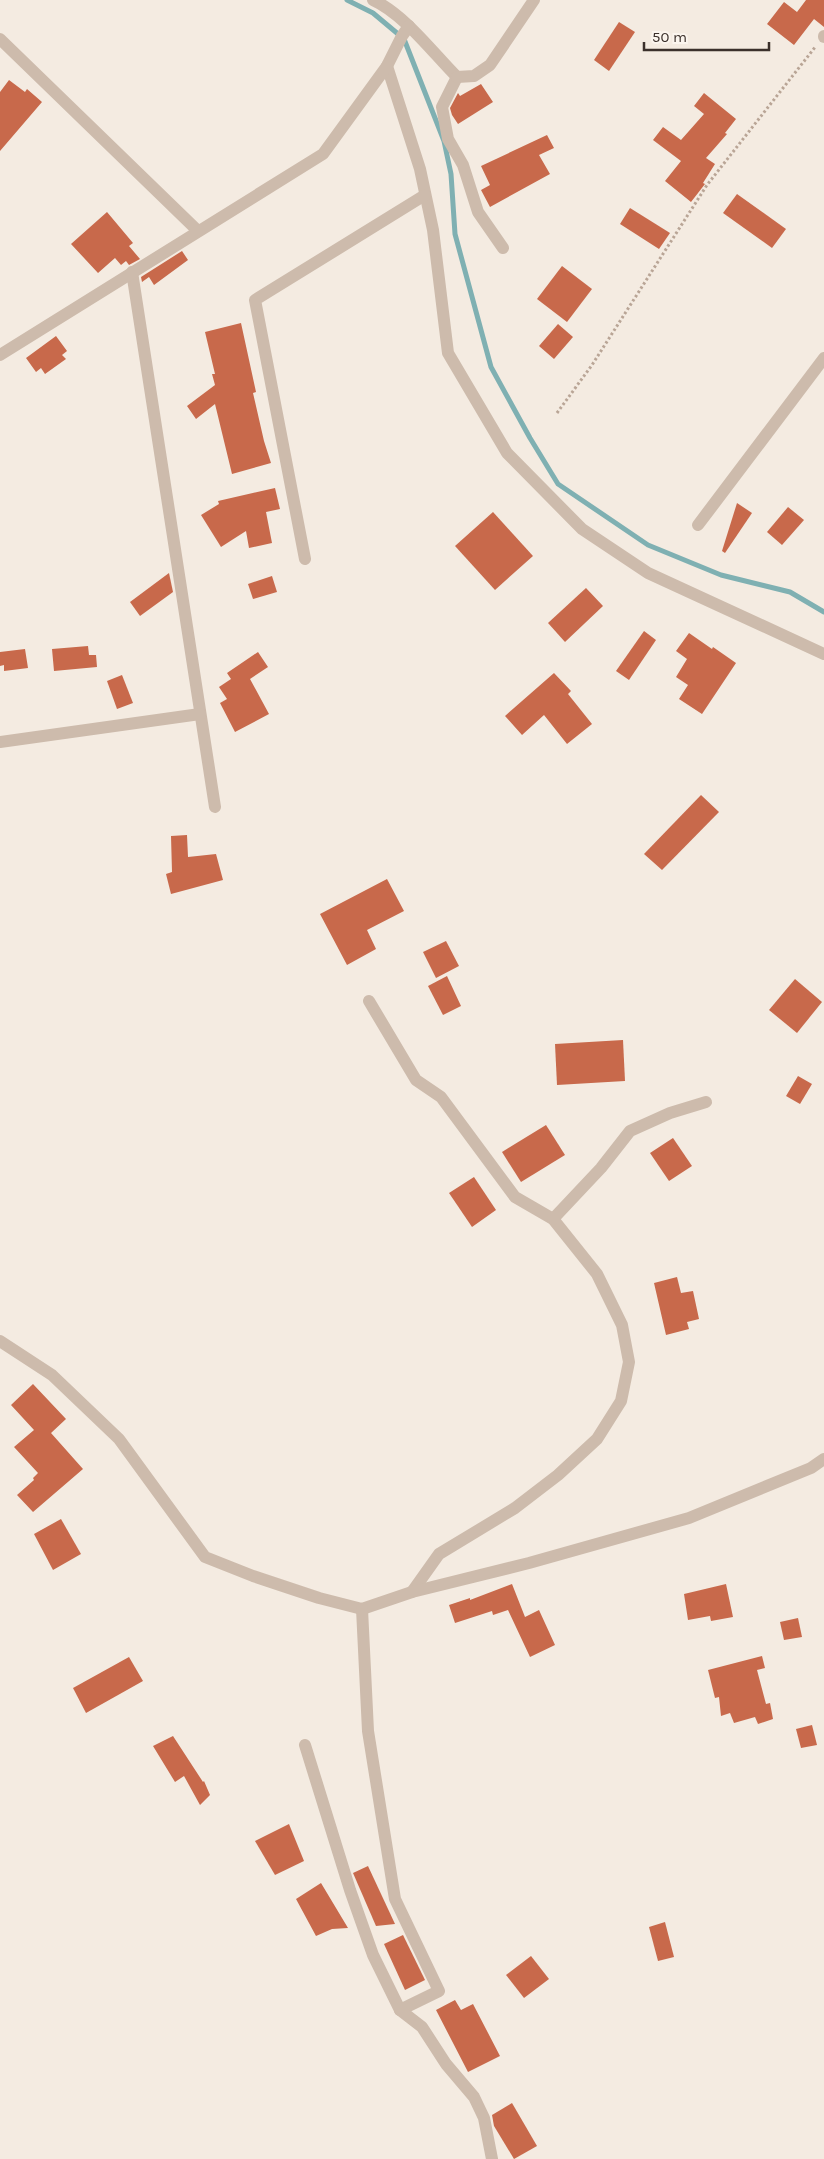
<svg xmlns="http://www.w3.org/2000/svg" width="824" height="2159" font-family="Karla,sans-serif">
	<rect width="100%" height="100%" fill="#f4ebe1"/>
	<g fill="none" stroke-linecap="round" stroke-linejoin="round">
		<path stroke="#7fb0b2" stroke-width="5" d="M347,0L373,13L404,39L444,141L451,174L455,234L491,367L530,438L558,484L648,545L721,575L790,592L824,612"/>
	</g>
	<g fill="#c8694b">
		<path d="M806,0H824V27L814,19L794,45L767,24L784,2L797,12Z"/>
		<path d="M619,22L635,32L609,71L594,60Z"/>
		<path d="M9,80L25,92L27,89L42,102L0,151V92Z"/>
		<path d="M481,84L493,102L458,124L452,115L450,108L458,93L460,96Z"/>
		<path d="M704,93L736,119L725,133L727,134L706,158L715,164L703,183L705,184L691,202L665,181L681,161L653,140L663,127L681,140L704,114L694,106Z"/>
		<path d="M547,135L554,148L539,155L550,174L490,207L481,190L490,185L481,166Z"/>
		<path d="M737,194L786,229L772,248L723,213Z"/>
		<path d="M630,208L670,233L659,249L620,224Z"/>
		<path d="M107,212L133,243L129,246L140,259L129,265L126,261L121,265L115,258L98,273L71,244Z"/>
		<path d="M182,251L188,260L154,285L149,277L142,282L141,277Z"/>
		<path d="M562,266L592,289L567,322L537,299Z"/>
		<path d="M241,323L256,392L253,393L264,441L271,463L232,474L215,404L196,419L187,406L215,385L212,374H215L205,332Z"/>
		<path d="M558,324L573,337L554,359L539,346Z"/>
		<path d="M56,336L67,351L62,355L66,359L45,374L41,368L36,372L26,358Z"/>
		<path d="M275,488L280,509L266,512L272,543L249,548L246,531L221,547L201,515L219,504L218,501Z"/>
		<path d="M737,503L752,513L725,553L722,551Z"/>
		<path d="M788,507L804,520L782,545L767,532Z"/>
		<path d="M493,512L533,556L495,590L455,546Z"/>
		<path d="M169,573L173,592L140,616L130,602Z"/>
		<path d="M272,576L277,592L253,599L248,584Z"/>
		<path d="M586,588L603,606L565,642L548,623Z"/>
		<path d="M644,631L656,640L629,680L616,671Z"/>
		<path d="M689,633L712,649L713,647L736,663L702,714L679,699L688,685L676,677L687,659L676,651Z"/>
		<path d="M88,646L89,655H96L97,667L54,671L52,649Z"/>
		<path d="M25,649L28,668L4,671V665L0,666V652Z"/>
		<path d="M258,652L268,667L250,679L269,714L235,732L220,703L227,699L219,687L231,679L227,673Z"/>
		<path d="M554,673L571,691L568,694L592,724L567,744L544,715L522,735L505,716Z"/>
		<path d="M122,675L133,703L117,709L107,681Z"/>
		<path d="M701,795L719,812L662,870L644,854Z"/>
		<path d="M187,835L188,857L216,854L223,880L171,894L166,874L172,872L171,836Z"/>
		<path d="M387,879L404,911L367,930L376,949L347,965L320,914Z"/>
		<path d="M446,941L459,966L436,978L423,952Z"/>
		<path d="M447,976L461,1006L443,1015L428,986Z"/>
		<path d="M795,979L822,1002L797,1033L769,1010Z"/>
		<path d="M623,1040L625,1081L557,1085L555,1044Z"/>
		<path d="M798,1076L812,1084L800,1104L786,1096Z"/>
		<path d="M546,1125L565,1155L521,1182L502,1152Z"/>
		<path d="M673,1138L692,1166L669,1181L650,1153Z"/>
		<path d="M474,1177L496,1210L472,1227L449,1193Z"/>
		<path d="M677,1277L681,1293L693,1291L699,1319L687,1322L689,1329L666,1335L654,1283Z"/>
		<path d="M33,1384L66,1419L51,1433L83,1469L33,1512L17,1495L34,1480L33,1478L38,1473L14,1447L34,1430L11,1405Z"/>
		<path d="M61,1519L81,1554L53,1570L34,1534Z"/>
		<path d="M512,1584L525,1617L539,1610L555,1645L530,1657L508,1610L493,1615L492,1611L455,1623L449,1605L470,1598V1600Z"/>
		<path d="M726,1584L733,1617L711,1621L710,1616L688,1620L684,1594Z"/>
		<path d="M798,1618L802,1637L784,1640L780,1622Z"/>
		<path d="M762,1656L765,1668L757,1670L766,1704L770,1703L773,1719L758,1724L755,1717L734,1723L730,1713L721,1716L719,1697L715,1698L708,1670Z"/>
		<path d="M129,1657L143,1681L86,1713L73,1688Z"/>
		<path d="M812,1725L817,1745L801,1748L796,1729Z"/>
		<path d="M173,1736L203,1782L204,1781L210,1795L200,1805L184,1776L175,1782L153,1746Z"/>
		<path d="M289,1824L304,1861L275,1875L255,1841Z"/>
		<path d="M368,1866L395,1924L376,1926L353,1873Z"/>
		<path d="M321,1883L348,1928L332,1929L316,1936L296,1899Z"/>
		<path d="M665,1922L674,1957L658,1961L649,1927Z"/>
		<path d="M403,1935L425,1980L405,1990L384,1944Z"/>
		<path d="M531,1956L549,1979L524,1998L506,1975Z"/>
		<path d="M455,2000L461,2010L473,2004L500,2056L468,2072L436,2010Z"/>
		<path d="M512,2103L537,2146L514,2159L494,2126L492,2115Z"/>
	</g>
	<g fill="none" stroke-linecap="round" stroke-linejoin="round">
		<path stroke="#b9a596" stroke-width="3" stroke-dasharray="2.5 2.5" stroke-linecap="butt" d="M557,413L592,365L707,185L816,46"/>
		<g stroke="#cdbbac" stroke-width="12">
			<path d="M373,0C404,14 433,53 457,77"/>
			<path d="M824,36V37"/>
			<path d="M0,39L198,231"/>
			<path d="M387,66L420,169L433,230L448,353L507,453L582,529L648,573L824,654"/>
			<path d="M457,77L442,107L448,139L463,165L478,212L503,248"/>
			<path d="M457,77L474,76L490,65L534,0"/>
			<path d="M132,272L215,807"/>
			<path d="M0,355L323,154L387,66L402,36L409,26"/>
			<path d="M698,525L824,358"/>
			<path d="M305,559L255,300L425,195"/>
			<path d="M0,742L200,714"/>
			<path d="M369,1001L416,1080L441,1097L515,1197L553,1219L597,1274L622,1325L629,1362L621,1401L597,1439L558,1475L515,1508L439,1554L412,1592"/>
			<path d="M553,1219L601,1168L630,1131L670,1113L706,1102"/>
			<path d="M0,1341L52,1375L119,1439L205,1557L253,1576L319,1598L362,1609L412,1592L529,1563L689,1518L811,1468L824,1459"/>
			<path d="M362,1609L368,1731L395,1899L439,1991L400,2010"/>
			<path d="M305,1745L350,1890L373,1955L400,2010L422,2027L446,2064L474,2097L484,2118L492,2159"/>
		</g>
	</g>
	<path d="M644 42v8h125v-8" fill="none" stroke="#3b302b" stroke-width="2.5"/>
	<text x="652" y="42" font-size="15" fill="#3b302b" stroke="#fbf5ee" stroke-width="4" paint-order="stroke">50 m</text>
</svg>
